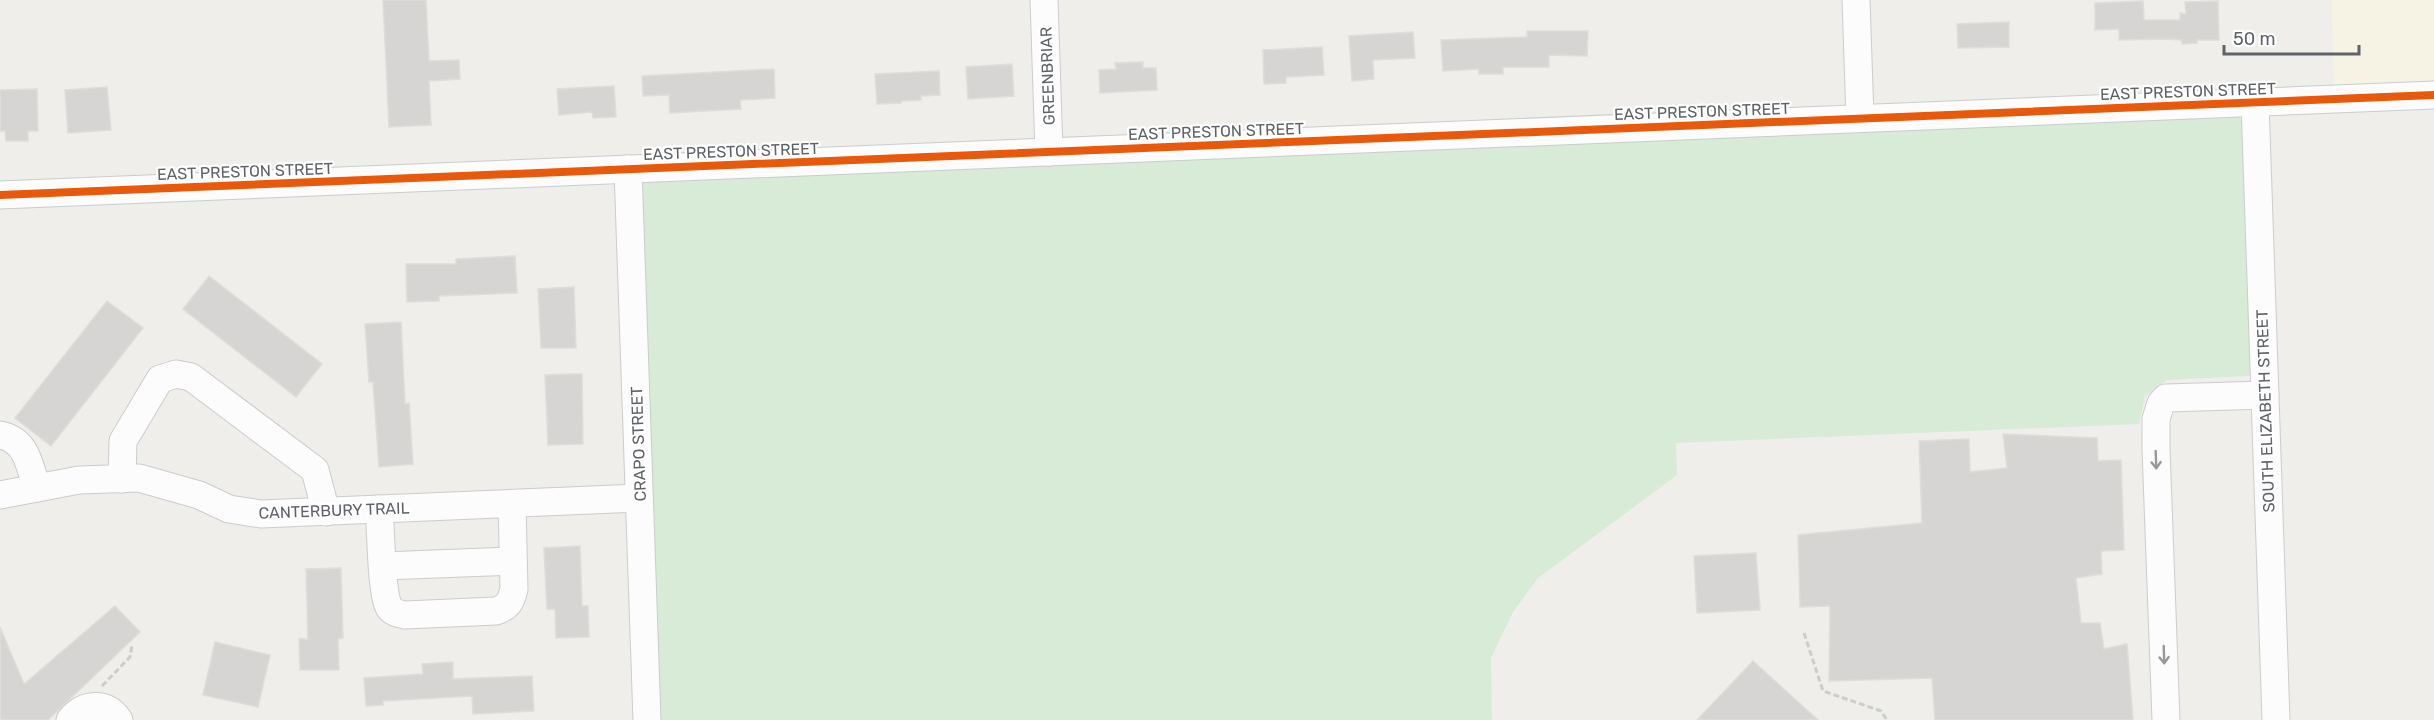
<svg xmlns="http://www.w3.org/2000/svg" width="2434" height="720" font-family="Rubik,sans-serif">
	<rect width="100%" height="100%" fill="#efeeea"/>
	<path fill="#f7f3e4" d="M2332,0H2434V95L2334,99Z"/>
	<path fill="#d8ebd6" d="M2255,102L2264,375L2167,380L2145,396L2139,424L1676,443L1677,475L1538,578L1513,612L1491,658L1492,720H648L628,169Z"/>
	<g fill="#d6d5d3" stroke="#deddd9" stroke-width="1.5">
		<path d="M383,0H426L429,61L459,60L460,79L429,81L431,125L389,127Z"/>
		<path d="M2143,1L2144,20H2180V13L2186,14L2185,2L2218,1L2219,40H2197V43L2182,44V40L2166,39L2119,40V29L2095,30V3Z"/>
		<path d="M2009,22V47L1958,48L1957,24Z"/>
		<path d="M1527,31H1588L1587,56L1549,55V67H1503V74H1479V69L1443,71L1441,40L1527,37Z"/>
		<path d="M1413,32L1415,58L1373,60L1374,79L1352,81L1349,36Z"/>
		<path d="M1322,47L1324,75L1286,77V83L1264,84L1263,50Z"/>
		<path d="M1143,62V68H1156L1157,90L1100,93L1099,70L1116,69L1115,63Z"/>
		<path d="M1012,64L1014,96L968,99L966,67Z"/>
		<path d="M774,69L775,98L740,100L741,109L670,113L669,95L643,96L642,76Z"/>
		<path d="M939,71L940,95L921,96V100L901,101V103L877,104L875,74Z"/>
		<path d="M614,86L616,117L593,118L592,112L559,115L557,89Z"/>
		<path d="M107,87L111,130L68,133L65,90Z"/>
		<path d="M37,89L38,131H28V141H6L5,131H0V90Z"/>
		<path d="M515,256L517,293L439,296V301L407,302L406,264H456V259Z"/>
		<path d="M209,276L322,364L296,397L183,309Z"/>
		<path d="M574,287L576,348H541L538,289Z"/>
		<path d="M107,301L143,328L51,446L15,418Z"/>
		<path d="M401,322L405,404L409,403L413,464L379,467L373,382H369L365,324Z"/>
		<path d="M570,374H582L583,444L548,445L545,375Z"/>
		<path d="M2003,434L2097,438L2098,461L2121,460L2124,550L2101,551L2102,574L2076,578L2081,623H2100L2104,649L2127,644L2133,720H1935L1932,678L1829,681L1830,606L1800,607L1798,535L1922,523L1919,441L1969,439L1970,472L2007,468Z"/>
		<path d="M580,546L582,606H588L589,637L556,638L555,609H547L544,548Z"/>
		<path d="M1756,553L1760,610L1697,613L1694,556Z"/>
		<path d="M341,568L343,638L338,639L339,670H300L299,639H308L306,569Z"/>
		<path d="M115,606L140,632L48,720H0V627L24,684Z"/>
		<path d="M215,642L270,655L258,707L203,695Z"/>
		<path d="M1753,661L1818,720H1697Z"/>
		<path d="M453,662V679L532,676L534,711L473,714L472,696L383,701V705L366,706L364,678L423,674L422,664Z"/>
	</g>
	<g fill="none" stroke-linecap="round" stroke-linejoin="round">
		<g stroke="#cbcccc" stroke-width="29">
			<g id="minor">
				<path d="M1044,0L1049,152"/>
				<path d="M1856,0L1860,118"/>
				<path d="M2255,102L2276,720"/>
				<path d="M628,169L647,720"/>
				<path d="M0,195L2434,95"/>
				<path d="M0,435C27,440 29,465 37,488"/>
				<path d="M122,479L123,441L160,379L176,374L191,377L315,470L326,512"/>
				<path d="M0,495L79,480L139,478L199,495L229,509L261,514L639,498"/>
				<path d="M379,509C381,529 381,593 389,607C393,613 399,614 405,615L496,611C508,607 511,602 514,589L512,504"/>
				<path d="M383,566L513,561"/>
				<path d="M70,720C84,703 106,701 119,720"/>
				<path d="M2166,720L2156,449V419L2161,403L2166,398L2265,395"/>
			</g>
		</g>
		<g stroke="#cacfcc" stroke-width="3" stroke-dasharray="6 3" stroke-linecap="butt">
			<path d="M1804,633L1823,691L1881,711L1887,720"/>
			<path d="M102,686L130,657L132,645"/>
		</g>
		<use href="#minor" stroke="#fdfcfc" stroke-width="27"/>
		<g stroke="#fff" stroke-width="11">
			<path id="cycleway" d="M0,195L2434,95"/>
		</g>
		<use href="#cycleway" stroke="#e8590c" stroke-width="8"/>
	</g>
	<defs><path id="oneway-shaft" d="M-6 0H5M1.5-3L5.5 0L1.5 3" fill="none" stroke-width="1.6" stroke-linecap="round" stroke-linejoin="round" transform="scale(1.5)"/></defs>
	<g stroke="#96999c">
		<use href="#oneway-shaft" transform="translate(2156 460) rotate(88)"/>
		<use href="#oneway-shaft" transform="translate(2164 655) rotate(88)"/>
	</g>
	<g text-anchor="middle" stroke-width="4.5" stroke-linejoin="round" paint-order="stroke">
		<g font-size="16" fill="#5f6368" stroke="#fff">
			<text transform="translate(1047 76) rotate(-92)" y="6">GREENBRIAR</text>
			<text transform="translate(2188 91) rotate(-2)" y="6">EAST PRESTON STREET</text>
			<text transform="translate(1702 111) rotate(-2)" y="6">EAST PRESTON STREET</text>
			<text transform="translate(1216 131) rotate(-2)" y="6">EAST PRESTON STREET</text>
			<text transform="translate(731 151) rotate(-2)" y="6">EAST PRESTON STREET</text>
			<text transform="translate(245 171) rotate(-2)" y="6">EAST PRESTON STREET</text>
			<text transform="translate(2265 411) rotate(-92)" y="6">SOUTH ELIZABETH STREET</text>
			<text transform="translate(638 444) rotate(-92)" y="6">CRAPO STREET</text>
			<text transform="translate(334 510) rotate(-2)" y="6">CANTERBURY TRAIL</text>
		</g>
	</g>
	<path d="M2224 45v9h135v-9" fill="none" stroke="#5f6368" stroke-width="3"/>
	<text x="2233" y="45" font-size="18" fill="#5f6368" stroke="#ffffff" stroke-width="4.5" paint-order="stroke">50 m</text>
</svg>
